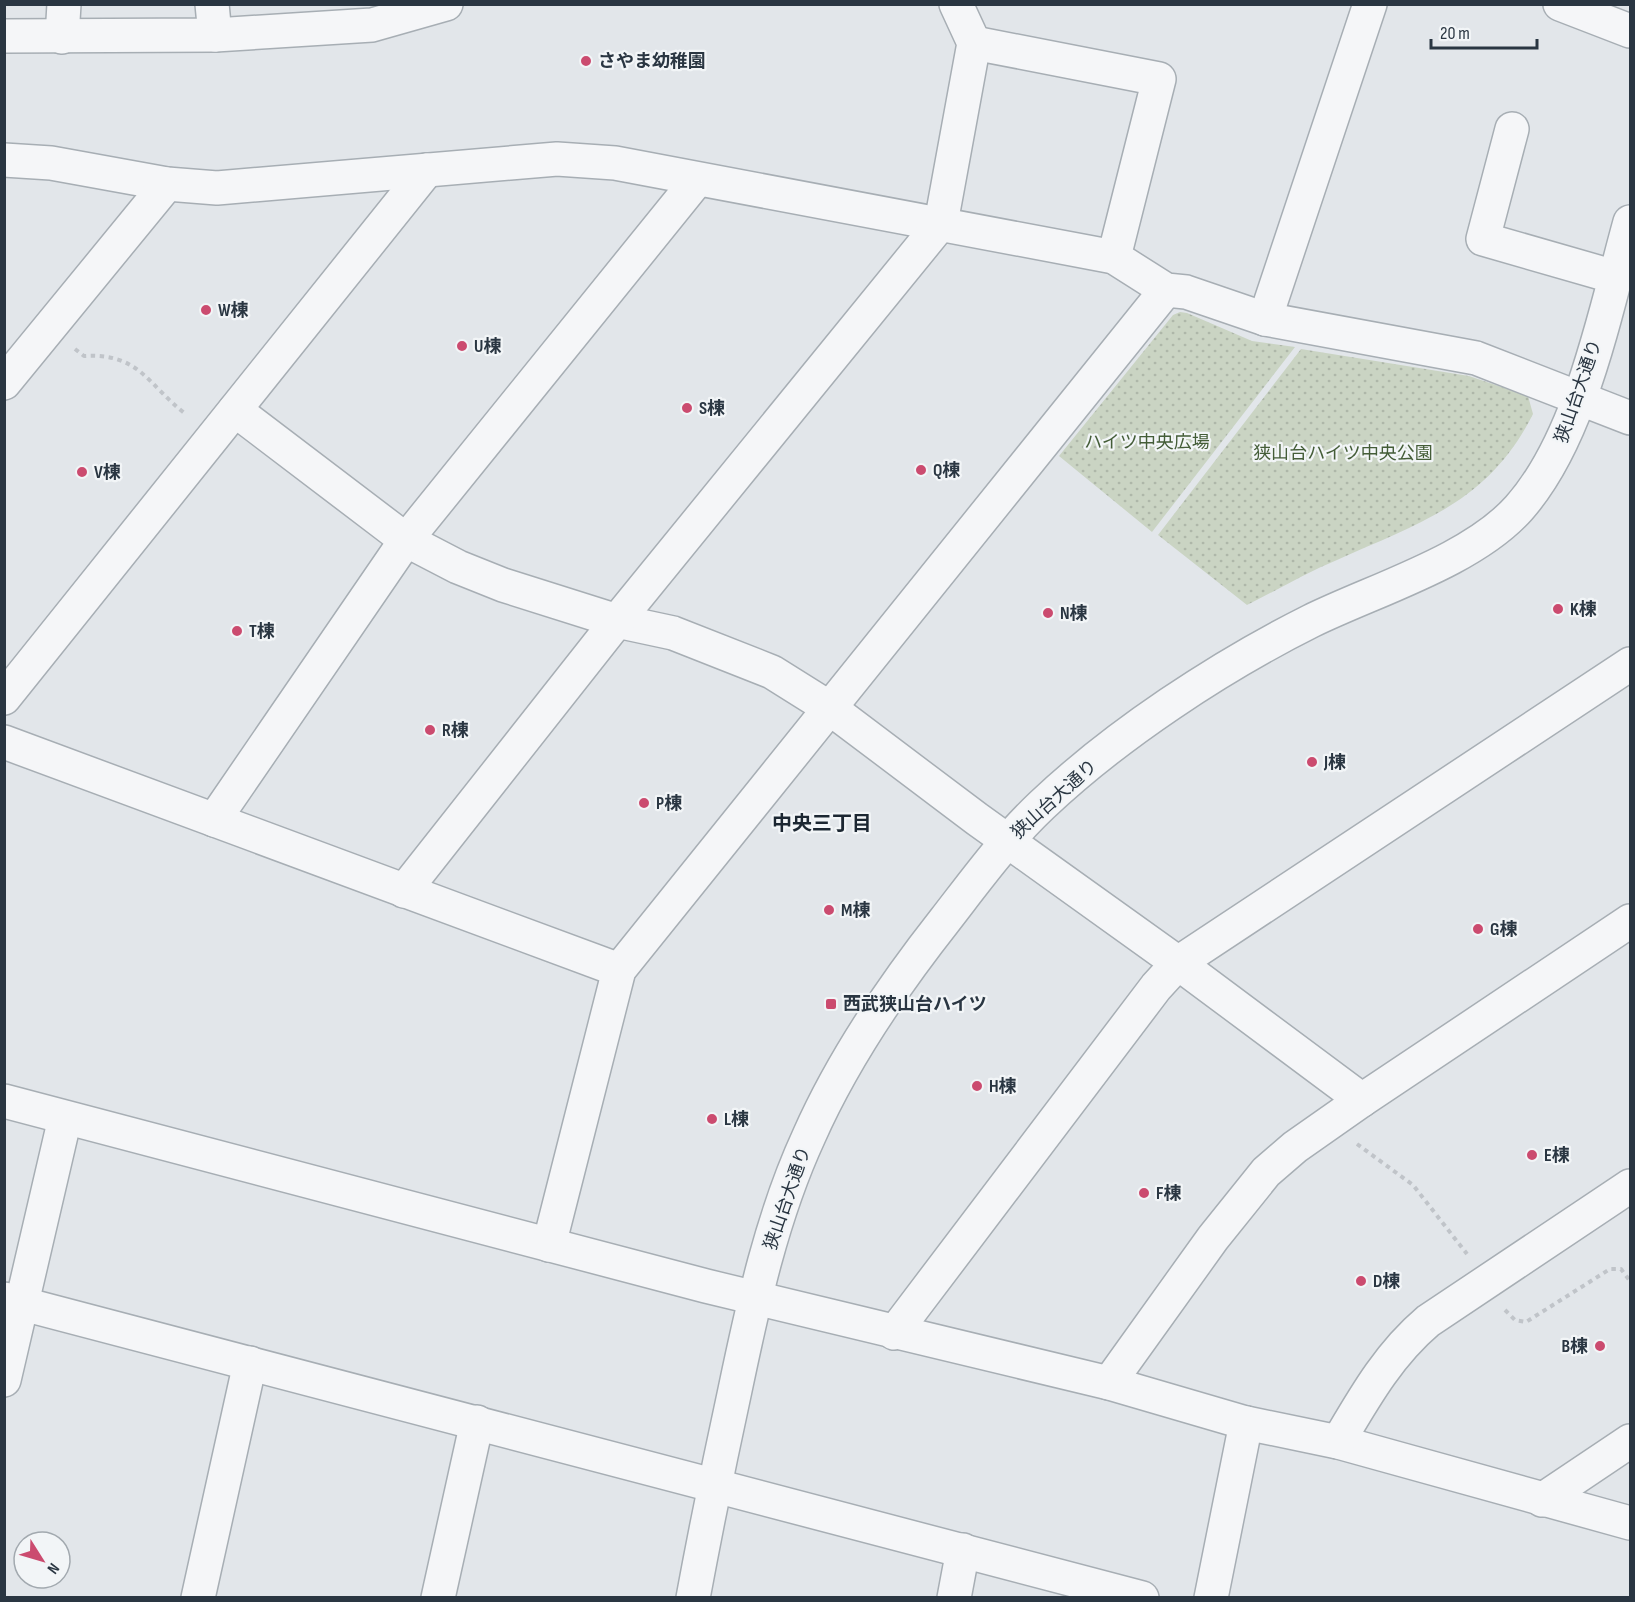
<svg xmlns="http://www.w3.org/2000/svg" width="1635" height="1602" font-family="'Sofia Sans Condensed','Noto Sans JP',sans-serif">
	<defs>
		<pattern id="grass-dots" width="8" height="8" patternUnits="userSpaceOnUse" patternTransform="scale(1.5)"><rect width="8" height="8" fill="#cad4c3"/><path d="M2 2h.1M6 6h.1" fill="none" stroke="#aeb7a9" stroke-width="1.8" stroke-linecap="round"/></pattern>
	</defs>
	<rect width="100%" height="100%" fill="#e2e6ea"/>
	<g fill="url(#grass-dots)">
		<path d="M1180,312L1187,313L1252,341L1295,347L1152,532L1059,456L1173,315Z"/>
		<path d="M1301,349L1469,376L1528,396L1533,414C1488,503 1421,522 1337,560C1306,573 1277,590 1247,605L1158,535Z"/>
	</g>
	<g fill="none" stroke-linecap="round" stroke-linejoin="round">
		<g stroke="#a7aeb4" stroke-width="36">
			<g id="minor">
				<path d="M212,4L215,35"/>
				<path d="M1560,4L1630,31"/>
				<path d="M4,36L215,35L372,25L446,4"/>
				<path d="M62,37L64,4"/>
				<path d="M974,43L1159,79L1114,257"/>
				<path d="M1512,129L1483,239L1615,277"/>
				<path d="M4,160L51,163L167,184L217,188L557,159L615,163L1114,257L1166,290L1186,292L1265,319L1476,358L1630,418"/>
				<path d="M1265,319L1370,4"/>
				<path d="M4,383L167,184"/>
				<path d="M235,410L406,540L458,567L503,585L617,621L673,633L772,672L831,709L977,819L1178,963L1362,1100"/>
				<path d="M4,698L427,170"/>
				<path d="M4,742L619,970"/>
				<path d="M214,820L406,540L697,180"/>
				<path d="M404,891L617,621L941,223L974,43L956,4"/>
				<path d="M4,1101L706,1286L1109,1383L1246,1423L1338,1442L1630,1523"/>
				<path d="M549,1245L619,970L1166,290"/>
				<path d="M4,1299L1142,1598"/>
				<path d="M894,1333L1156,987L1178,963L1630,664"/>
				<path d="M4,1380L65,1118"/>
				<path d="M1109,1383L1213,1238L1266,1172L1295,1147L1362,1100L1630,921"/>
				<path d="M1338,1442C1364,1398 1388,1355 1428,1321L1630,1186"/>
				<path d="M1542,1500L1630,1441"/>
				<path d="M198,1598L250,1363"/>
				<path d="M438,1598L477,1422"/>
				<path d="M693,1598C706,1528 720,1459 735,1390C753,1304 772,1216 809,1136C843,1059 893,986 945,920C976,880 1005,840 1042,805C1116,735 1219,667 1311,621C1374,590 1472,561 1519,508C1581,438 1605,312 1630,222"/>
				<path d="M954,1598L963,1550"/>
				<path d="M1211,1598L1246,1423"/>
			</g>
		</g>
		<g stroke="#c0c4c9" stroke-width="4" stroke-dasharray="4.5 4.5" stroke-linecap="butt">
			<path d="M75,349L84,356C141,353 147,385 187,415"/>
			<path d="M1357,1144L1413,1185L1467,1254"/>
			<path d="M1505,1310L1515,1320L1526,1322L1610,1269H1621L1630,1281"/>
		</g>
		<use href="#minor" stroke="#f5f6f8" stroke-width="33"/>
	</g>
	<g fill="#cb4b6f" stroke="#f2f5f7" stroke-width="2">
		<circle cx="586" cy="61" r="6"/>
		<circle cx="206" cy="310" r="6"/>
		<circle cx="462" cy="346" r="6"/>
		<circle cx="687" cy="408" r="6"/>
		<circle cx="921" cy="470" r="6"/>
		<circle cx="82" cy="472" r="6"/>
		<circle cx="1558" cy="609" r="6"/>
		<circle cx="1048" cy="613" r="6"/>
		<circle cx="237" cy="631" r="6"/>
		<circle cx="430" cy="730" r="6"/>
		<circle cx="1312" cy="762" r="6"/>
		<circle cx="644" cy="803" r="6"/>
		<circle cx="829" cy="910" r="6"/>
		<circle cx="1478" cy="929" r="6"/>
		<rect x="825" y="998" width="12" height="12" rx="3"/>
		<circle cx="977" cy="1086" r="6"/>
		<circle cx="712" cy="1119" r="6"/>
		<circle cx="1532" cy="1155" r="6"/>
		<circle cx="1144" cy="1193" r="6"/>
		<circle cx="1361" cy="1281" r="6"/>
		<circle cx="1600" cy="1346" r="6"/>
	</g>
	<g text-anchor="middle" stroke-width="4.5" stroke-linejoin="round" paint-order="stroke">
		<g font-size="18" font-weight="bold" fill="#2a3642" stroke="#f2f5f7" text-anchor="start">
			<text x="598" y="67">さやま幼稚園</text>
			<text x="218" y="316">W棟</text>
			<text x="474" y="352">U棟</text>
			<text x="699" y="414">S棟</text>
			<text x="933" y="476">Q棟</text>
			<text x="94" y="478">V棟</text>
			<text x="1570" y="615">K棟</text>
			<text x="1060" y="619">N棟</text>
			<text x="249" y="637">T棟</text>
			<text x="442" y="736">R棟</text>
			<text x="1324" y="768">J棟</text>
			<text x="656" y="809">P棟</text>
			<text x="841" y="916">M棟</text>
			<text x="1490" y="935">G棟</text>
			<text x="843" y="1010">西武狭山台ハイツ</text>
			<text x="989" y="1092">H棟</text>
			<text x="724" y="1125">L棟</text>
			<text x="1544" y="1161">E棟</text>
			<text x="1156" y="1199">F棟</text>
			<text x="1373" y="1287">D棟</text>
			<text x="1588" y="1352" text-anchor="end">B棟</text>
		</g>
		<g font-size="18" fill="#2a3642" stroke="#f2f5f7">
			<text transform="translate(1578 391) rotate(-71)" y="6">狭山台大通り</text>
			<text transform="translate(1054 799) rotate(-42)" y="6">狭山台大通り</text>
			<text transform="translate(787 1198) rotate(-71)" y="6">狭山台大通り</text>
		</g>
		<g font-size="18" fill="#445d38" stroke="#f2f5f7">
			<text x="1147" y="448">ハイツ中央広場</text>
			<text x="1343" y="459">狭山台ハイツ中央公園</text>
		</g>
		<g font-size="20" font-weight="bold" fill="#1c2732" stroke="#f2f5f7">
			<text x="822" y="830">中央三丁目</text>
		</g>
	</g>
	<rect width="1635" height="1602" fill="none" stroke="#2a3642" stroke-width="12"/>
	<g transform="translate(42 1560) rotate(127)"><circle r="28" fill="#f2f5f7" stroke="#a2a9af" stroke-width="1.5"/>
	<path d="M0-4.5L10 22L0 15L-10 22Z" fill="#cb4b6f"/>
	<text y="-9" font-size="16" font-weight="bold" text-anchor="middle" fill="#2a3642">N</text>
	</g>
	<path d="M1431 39v9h106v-9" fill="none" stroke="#2a3642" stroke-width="3"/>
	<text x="1440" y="39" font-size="18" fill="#2a3642" stroke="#f2f5f7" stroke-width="4.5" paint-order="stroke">20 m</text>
</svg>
